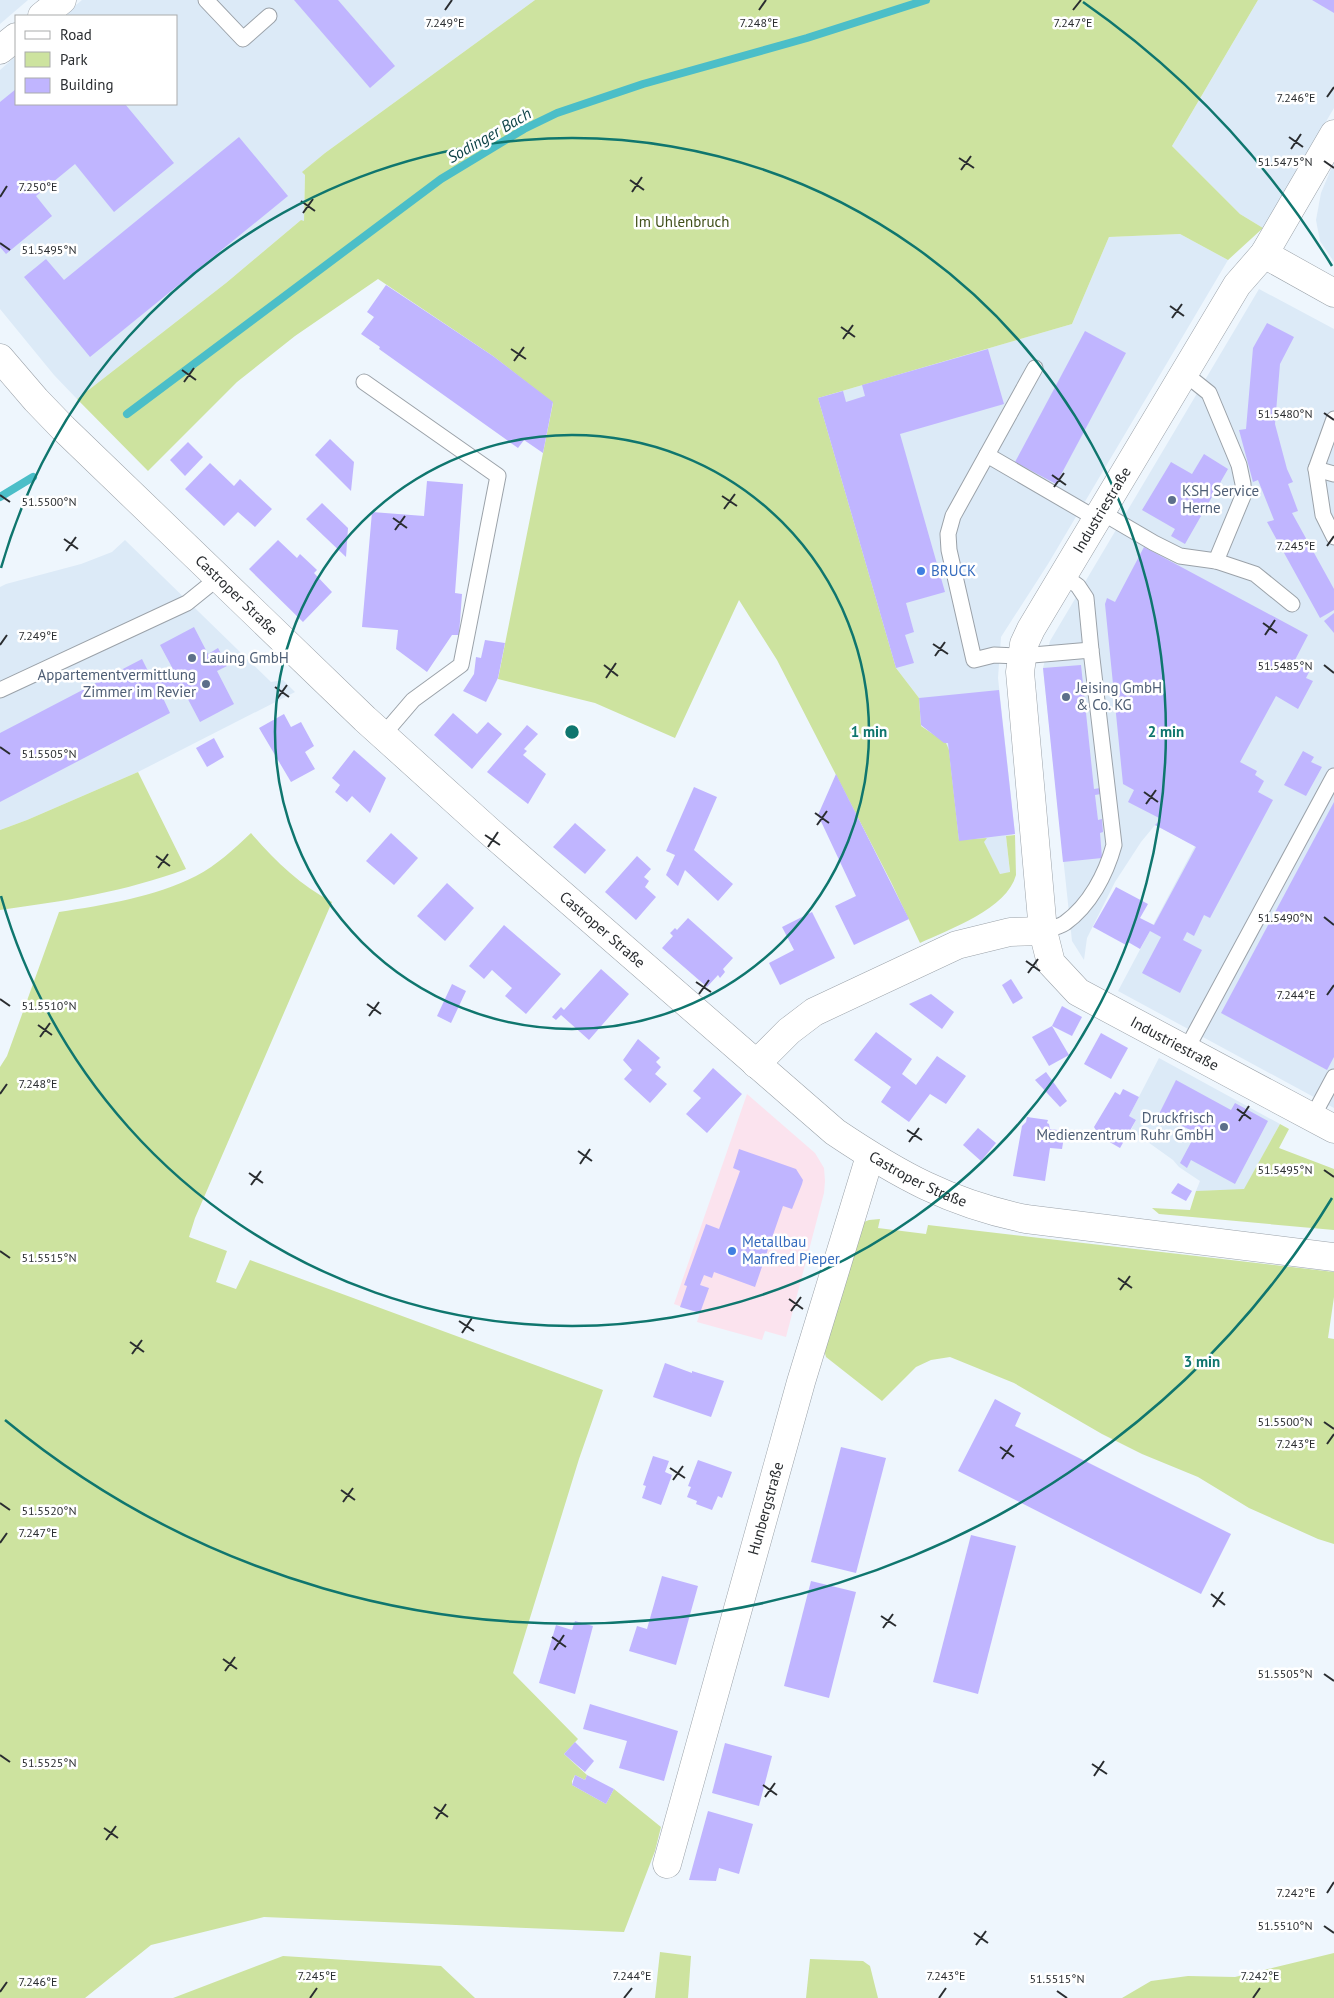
<svg xmlns="http://www.w3.org/2000/svg" width="1334" height="1998" font-family="'PT Sans',sans-serif">
	<rect width="100%" height="100%" fill="#eef6fd"/>
	<path fill="#fbe3ee" d="M747,1094L815,1153L824,1168L825,1181L824,1193L786,1337L765,1331L762,1340L697,1322L700,1313L674,1304Z"/>
	<g fill="#dceaf7">
		<path d="M0,0H28L0,24Z"/>
		<path d="M82,0H535L325,153L303,172L305,175L304,222L301,220L226,283L77,399L54,375L0,309V70L16,56V104H176V16H63Z"/>
		<path d="M1258,0H1334V108L1263,228L1240,214L1172,146Z"/>
		<path d="M1334,162V262L1320,241L1316,220L1321,193Z"/>
		<path d="M1180,234L1228,260L1048,564L1001,637L998,678L1015,834L1006,836L1010,873L1000,874L983,842L987,838L959,841L949,750L944,743L921,725L919,698L896,668L818,398L1072,324L1109,237Z"/>
		<path d="M1259,289L1334,329V1108L1118,991L1195,846L1155,825L1141,842L1115,882L1087,938L1084,960L1072,941L1043,668L1050,641Z"/>
		<path d="M125,540L271,682L283,680L295,692L138,772L27,820L0,830V587L6,584L81,564L112,552Z"/>
		<path d="M1159,1058L1280,1124L1244,1190L1196,1191L1200,1181L1179,1167L1173,1160L1131,1130L1136,1120L1129,1116Z"/>
	</g>
	<g fill="#cde39f">
		<path d="M535,0H1258L1172,146L1240,214L1263,228L1228,260L1180,234L1109,237L1072,324L818,398L896,668L919,698L921,726L946,743L949,750L959,840L987,838L984,842L1000,874L1010,872L1006,836L1015,835L1016,875C1007,909 950,929 920,943L891,882L777,660L739,600L675,738L595,703L498,679L553,403L493,356L378,279L295,336L237,382L148,471L77,399L226,283L301,220L304,221L305,175L302,172L325,153Z"/>
		<path d="M138,772L186,869C124,892 65,901 0,910V830L27,820Z"/>
		<path d="M251,833C274,860 300,885 332,902L195,1218L189,1237L227,1251L216,1282L236,1289L250,1260L603,1390L579,1459L513,1673L578,1739L564,1754L587,1775L585,1780L575,1775L572,1781V1785L606,1804L614,1789L661,1827L655,1851L624,1932L264,1917L151,1945L85,1998H0V1067L7,1056L59,912C104,905 155,897 196,876C217,865 234,849 251,833Z"/>
		<path d="M1280,1124L1289,1129L1279,1148L1334,1169V1230L1159,1214L1152,1208L1190,1210L1196,1191L1244,1189Z"/>
		<path d="M880,1219L878,1228L926,1234L928,1225L1334,1272V1297L1328,1338L1334,1339V1544L1318,1539L1249,1508L1198,1477L1142,1454L1102,1434L1014,1383L950,1357L931,1360L916,1367L882,1401L826,1357L822,1342L859,1224L869,1220Z"/>
		<path d="M660,1952L691,1956L688,1998H655Z"/>
		<path d="M1334,1953V1998H1122L1151,1981L1188,1976L1235,1977Z"/>
		<path d="M283,1956L441,1966L475,1998H173Z"/>
		<path d="M810,1959L863,1961L870,1966L878,1998H806Z"/>
	</g>
	<g fill="none" stroke-linecap="round" stroke-linejoin="round">
		<g stroke="#4bbec8" stroke-width="8">
			<path d="M127,414L441,179L524,129L557,113L643,84L807,38L926,0"/>
			<path d="M0,497L33,477"/>
		</g>
	</g>
	<g fill="#c0b5ff">
		<path d="M294,0H338L395,66L370,88Z"/>
		<path d="M1312,0H1334V13Z"/>
		<path d="M16,89V104H125L174,163L114,212L75,164L36,196L52,216L6,254L0,247V102Z"/>
		<path d="M239,137L288,196L90,357L24,277L46,259L64,280Z"/>
		<path d="M386,285L493,356L553,402L543,453L524,440L518,448L379,349L380,347L361,334L374,317L367,312Z"/>
		<path d="M1267,323L1294,337L1280,364L1275,424L1287,469L1293,482L1288,484L1298,511L1292,513L1334,589V610L1320,618L1267,522L1274,520L1258,480L1253,482L1239,430L1246,429L1253,348Z"/>
		<path d="M1085,331L1126,353L1056,484L1015,462Z"/>
		<path d="M988,349L1004,404L900,434L945,592L906,603L914,632L905,635L914,663L896,668L818,398L843,391L846,402L865,396L862,385Z"/>
		<path d="M330,439L354,462L351,491L315,455Z"/>
		<path d="M188,442L203,457L185,476L170,460Z"/>
		<path d="M1204,454L1228,469L1185,544L1171,536L1175,529L1142,510L1171,462L1192,474Z"/>
		<path d="M210,463L234,486L240,479L272,509L255,527L238,512L224,526L185,489Z"/>
		<path d="M427,481L463,484L455,593L462,594L459,635H452L427,672L396,649L398,630L362,627L372,512L424,516Z"/>
		<path d="M322,503L348,528L346,557L306,519Z"/>
		<path d="M278,540L297,558L300,554L317,570L314,573L332,592L303,622L249,569Z"/>
		<path d="M1144,547L1308,635L1295,660L1311,668L1306,678L1313,681L1298,709L1276,696L1240,762L1257,771L1255,775L1264,781L1258,792L1273,800L1210,918L1204,915L1194,936L1187,932L1183,940L1202,950L1180,993L1142,973L1161,937L1150,931L1140,949L1128,942L1126,945L1093,927L1116,887L1148,904L1140,918L1154,925L1196,847L1155,825L1161,819L1128,802L1134,790L1123,784L1105,604L1107,598L1115,602Z"/>
		<path d="M1334,613V633L1324,621Z"/>
		<path d="M194,627L208,654L218,648L225,661L227,666L217,671L234,704L200,722L182,688L163,698L170,713L0,802V733L142,659L153,681L174,671L160,645Z"/>
		<path d="M485,640L505,643L498,678L486,702L463,691L474,674L476,657L481,658Z"/>
		<path d="M1081,665L1094,789L1100,788L1101,794L1095,795L1098,820L1102,819L1103,832L1100,833L1102,858L1063,862L1043,668Z"/>
		<path d="M999,690L1015,834L959,841L948,743H944L921,725L919,698Z"/>
		<path d="M453,713L477,734L488,722L502,734L472,769L434,735Z"/>
		<path d="M284,714L291,727L301,722L314,746L305,752L315,769L291,782L259,728Z"/>
		<path d="M527,725L538,734L524,749L527,751L523,755L546,774L528,804L487,772Z"/>
		<path d="M214,738L224,757L207,767L196,748Z"/>
		<path d="M354,750L386,778L370,813L352,796L347,802L335,792L340,785L332,778Z"/>
		<path d="M1303,751L1314,757L1311,762L1322,767L1306,796L1284,785Z"/>
		<path d="M836,774L909,919L854,945L835,906L856,896L818,815Z"/>
		<path d="M694,787L717,797L694,850L733,884L718,901L685,870L678,886L666,875L675,855L666,851Z"/>
		<path d="M1334,802V1057L1327,1070L1221,1013Z"/>
		<path d="M575,823L606,850L585,874L553,847Z"/>
		<path d="M391,833L418,858L394,885L366,861Z"/>
		<path d="M637,856L651,869L644,877L649,881L645,887L656,897L636,920L605,892Z"/>
		<path d="M447,883L474,908L445,941L417,916Z"/>
		<path d="M812,912L835,958L780,985L769,963L794,950L782,927Z"/>
		<path d="M688,918L733,958L723,969L725,972L720,978L718,975L707,987L662,948L673,936L670,933L675,928L677,930Z"/>
		<path d="M504,925L561,974L526,1014L505,996L512,988L492,970L484,979L469,966Z"/>
		<path d="M601,969L629,994L589,1040L561,1015L556,1020L552,1017L561,1007L564,1010Z"/>
		<path d="M1011,979L1023,998L1013,1004L1002,985Z"/>
		<path d="M452,984L466,991L451,1023L437,1016Z"/>
		<path d="M931,994L954,1012L942,1029L909,1004Z"/>
		<path d="M1062,1006L1082,1017L1072,1036L1052,1026Z"/>
		<path d="M1052,1026L1069,1055L1049,1066L1032,1037Z"/>
		<path d="M876,1032L912,1059L902,1074L916,1085L937,1056L966,1076L946,1104L930,1094L909,1122L881,1102L891,1087L854,1060Z"/>
		<path d="M1101,1033L1128,1048L1111,1079L1084,1064Z"/>
		<path d="M638,1039L660,1058L656,1062L661,1067L655,1074L667,1084L650,1103L624,1079L632,1070L623,1060Z"/>
		<path d="M713,1068L742,1094L707,1133L686,1114L701,1098L693,1091Z"/>
		<path d="M1046,1072L1067,1101L1060,1107L1035,1080Z"/>
		<path d="M1176,1080L1231,1110L1235,1103L1268,1121L1235,1184L1191,1160L1187,1168L1180,1163L1196,1133L1159,1114Z"/>
		<path d="M1123,1089L1139,1097L1129,1116L1136,1120L1120,1148L1099,1136L1094,1127L1115,1092L1120,1095Z"/>
		<path d="M1027,1117L1048,1120L1047,1123L1049,1124L1050,1129L1065,1131L1062,1149L1050,1148L1045,1181L1013,1176L1022,1126L1026,1122Z"/>
		<path d="M978,1128L996,1143L981,1161L963,1145Z"/>
		<path d="M739,1149L796,1169L803,1180L802,1184L792,1209L783,1206L755,1287L714,1272L712,1278L704,1275L700,1285L709,1288L700,1313L680,1307L687,1286L684,1285L706,1224L719,1229L740,1171L733,1168Z"/>
		<path d="M1178,1183L1192,1191L1186,1201L1171,1193Z"/>
		<path d="M665,1363L692,1373V1371L724,1381L711,1417L653,1397Z"/>
		<path d="M995,1399L1021,1413L1015,1426L1231,1534L1201,1594L958,1471Z"/>
		<path d="M841,1447L886,1458L856,1573L811,1562Z"/>
		<path d="M653,1456L669,1461L665,1472L672,1475L661,1505L642,1498L646,1486L643,1485Z"/>
		<path d="M698,1460L732,1472L722,1498L718,1496L712,1510L696,1504L697,1501L687,1497L691,1487L688,1486Z"/>
		<path d="M971,1535L1016,1546L978,1694L933,1682Z"/>
		<path d="M662,1576L698,1586L676,1665L629,1651L637,1626L647,1629Z"/>
		<path d="M811,1581L856,1592L829,1698L784,1686Z"/>
		<path d="M575,1621L593,1626L575,1694L539,1683L556,1625L572,1630Z"/>
		<path d="M590,1704L678,1731L664,1781L619,1768L627,1741L583,1729Z"/>
		<path d="M575,1742L594,1761L585,1772L564,1754Z"/>
		<path d="M725,1743L772,1756L759,1806L712,1793Z"/>
		<path d="M575,1775L585,1780L587,1775L614,1789L606,1804L572,1785Z"/>
		<path d="M708,1811L753,1824L739,1874L719,1868L716,1881L689,1880Z"/>
	</g>
	<g fill="none" stroke-linecap="round" stroke-linejoin="round">
		<g stroke="#9ba2a9" stroke-width="17">
			<g id="lane">
				<path d="M206,0L243,39L269,16"/>
				<path d="M1035,368L953,516L948,534L949,550L974,660L994,655L1021,656L1091,650L1114,845C1106,874 1090,905 1065,923C1059,927 1050,929 1043,931"/>
				<path d="M1184,373L1209,393L1239,465L1243,484V496L1216,561"/>
				<path d="M364,382L498,476L461,665L413,700L383,735"/>
				<path d="M1334,419L1316,469L1323,515L1334,537"/>
				<path d="M987,455L1097,519"/>
				<path d="M1316,469L1334,474"/>
				<path d="M1101,512L1154,543L1180,556L1216,561L1255,574L1292,604"/>
				<path d="M1063,575L1078,586L1086,598L1091,650"/>
				<path d="M0,690L187,603L218,578"/>
				<path d="M1186,1050L1334,776"/>
				<path d="M1312,1118L1334,1077"/>
			</g>
		</g>
		<g stroke="#9ba2a9" stroke-width="29">
			<g id="street">
				<path d="M42,16L62,0"/>
				<path d="M0,50L16,37"/>
				<path id="s1" d="M1334,134L1264,254L1237,285L1031,629L1024,644L1020,672L1043,931L1051,963L1078,992L1334,1129"/>
				<path d="M1264,254L1334,293"/>
				<path d="M756,1064L789,1031L814,1012L957,945L1010,932L1043,931"/>
				<path id="s2" d="M667,1864L801,1382L870,1156"/>
			</g>
		</g>
		<g stroke="#9ba2a9" stroke-width="29">
			<g id="secondary">
				<path id="s3" d="M0,358L36,400L63,428L365,719L489,831L835,1132C899,1175 949,1203 1026,1219L1334,1257"/>
			</g>
		</g>
		<use href="#lane" stroke="#fff" stroke-width="15"/>
		<use href="#street" stroke="#fff" stroke-width="28"/>
		<use href="#secondary" stroke="#fff" stroke-width="28"/>
	</g>
	<path fill="none" stroke="#2a2d30" stroke-width="2" d="M445,10L452,0M759,10L766,0M1073,10L1081,0M1327,97L1334,87M1289,137L1303,147M1291,149L1301,134M959,158L974,168M1324,161L1334,168M961,170L971,156M630,180L644,190M632,192L642,177M0,197L7,186M301,201L315,211M303,213L313,199M0,243L10,250M1170,306L1184,316M1172,318L1182,304M841,327L855,337M843,339L853,325M511,349L526,359M514,361L524,347M182,370L196,380M184,382L194,368M1324,413L1334,420M1052,475L1066,485M1054,487L1064,473M0,495L10,502M722,496L737,506M724,509L735,494M393,518L407,528M395,530L405,516M64,539L78,549M1327,546L1334,536M66,551L76,537M1263,623L1277,633M1265,635L1275,620M933,644L948,654M0,645L7,635M935,656L945,642M604,665L618,676M1324,665L1334,673M606,678L616,663M275,687L289,697M277,699L287,685M0,747L10,754M1144,792L1158,802M1146,804L1156,790M815,813L829,823M817,825L827,811M485,835L500,845M488,847L498,832M156,856L170,866M158,868L168,854M1324,917L1334,925M1026,961L1040,971M1028,973L1038,959M696,982L711,992M699,994L709,980M1327,995L1334,985M0,999L10,1006M367,1004L381,1014M369,1016L379,1002M38,1025L52,1035M40,1037L50,1023M0,1094L7,1084M1237,1109L1251,1119M1239,1121L1249,1106M907,1130L922,1140M909,1142L919,1128M578,1151L592,1161M580,1164L590,1149M1324,1170L1334,1177M249,1173L263,1183M251,1185L261,1171M0,1251L10,1258M1118,1278L1132,1288M1120,1290L1130,1276M789,1299L803,1309M791,1311L801,1297M459,1321L474,1331M462,1333L472,1318M130,1342L144,1352M132,1354L142,1340M1324,1422L1334,1429M1327,1444L1334,1434M1000,1447L1014,1457M1002,1459L1012,1445M670,1468L685,1478M673,1480L683,1466M341,1490L355,1500M343,1502L353,1488M0,1503L10,1510M0,1543L7,1533M1211,1594L1225,1605M1213,1607L1223,1592M881,1616L896,1626M883,1628L893,1614M552,1637L566,1647M554,1650L564,1635M223,1659L237,1669M225,1671L235,1657M1324,1674L1334,1681M0,1755L10,1762M1092,1764L1107,1774M1094,1776L1104,1761M763,1785L777,1795M765,1797L775,1783M434,1807L448,1817M436,1819L446,1804M104,1828L118,1838M106,1840L116,1826M1327,1893L1334,1882M1324,1926L1334,1933M974,1933L988,1943M976,1945L986,1931M1057,1991L1067,1998M0,1992L7,1982M310,1998L317,1988M624,1998L632,1988M939,1998L946,1988M1253,1998L1260,1988"/>
	<g fill="none" stroke="#0f766e" stroke-width="2.5">
		<circle cx="572" cy="732" r="297"/>
		<path d="M1 568A594 594 0 1 1 1 896"/>
		<path d="M1332 1198A891 891 0 0 1 5 1420M1083 2A891 891 0 0 1 1332 266"/>
	</g>
	<g fill="#5c6f8a" stroke="#fff" stroke-width="2">
		<circle cx="1172" cy="500" r="5"/>
		<circle cx="192" cy="658" r="5"/>
		<circle cx="206" cy="684" r="5"/>
		<circle cx="1066" cy="697" r="5"/>
		<circle cx="1224" cy="1127" r="5"/>
	</g>
	<g fill="#3f7fe0" stroke="#fff" stroke-width="2">
		<circle cx="921" cy="571" r="5"/>
		<circle cx="732" cy="1251" r="5"/>
	</g>
	<g text-anchor="middle" stroke-width="5" stroke-linejoin="round" paint-order="stroke">
		<g font-size="15" fill="#404f18" stroke="#fff">
			<text x="682" y="227">Im Uhlenbruch</text>
		</g>
		<g font-size="15" fill="#4e5e75" stroke="#fff" text-anchor="start">
			<text x="1182" y="496">KSH Service<tspan x="1182" dy="17">Herne</tspan></text>
			<text x="202" y="663">Lauing GmbH</text>
			<text x="196" y="680" text-anchor="end">Appartementvermittlung<tspan x="196" dy="17">Zimmer im Revier</tspan></text>
			<text x="1076" y="693">Jeising GmbH<tspan x="1076" dy="17">&amp; Co. KG</tspan></text>
			<text x="1214" y="1123" text-anchor="end">Druckfrisch<tspan x="1214" dy="17">Medienzentrum Ruhr GmbH</tspan></text>
		</g>
		<g font-size="15" fill="#2a2d30" stroke="#fff">
			<text transform="translate(1102 510) rotate(-59)" y="5">Industriestraße</text>
			<text dy="5" stroke="none"><textPath href="#s3" startOffset="335">Castroper Straße</textPath></text>
			<text dy="5" stroke="none"><textPath href="#s3" startOffset="831">Castroper Straße</textPath></text>
			<text dy="5" stroke="none"><textPath href="#s1" startOffset="1068">Industriestraße</textPath></text>
			<text dy="5" stroke="none"><textPath href="#s3" startOffset="1235">Castroper Straße</textPath></text>
			<text dy="5" stroke="none"><textPath href="#s2" startOffset="369">Hunbergstraße</textPath></text>
		</g>
		<g font-size="15" fill="#366cbe" stroke="#fff" text-anchor="start">
			<text x="931" y="576">BRUCK</text>
			<text x="742" y="1247">Metallbau<tspan x="742" dy="17">Manfred Pieper</tspan></text>
		</g>
		<g font-size="16" font-style="italic" fill="#0e4347" stroke="#fff">
			<text transform="translate(489 135) rotate(-30)" y="6">Sodinger Bach</text>
		</g>
	</g>
	<g font-size="12" text-anchor="middle" fill="#2a2d30" stroke="#fff" stroke-width="5" stroke-linejoin="round" paint-order="stroke">
		<text x="445" y="27">7.249°E</text>
		<text x="759" y="27">7.248°E</text>
		<text x="1073" y="27">7.247°E</text>
		<text x="1296" y="102">7.246°E</text>
		<text x="1285" y="166">51.5475°N</text>
		<text x="38" y="191">7.250°E</text>
		<text x="49" y="254">51.5495°N</text>
		<text x="1285" y="418">51.5480°N</text>
		<text x="49" y="506">51.5500°N</text>
		<text x="1296" y="550">7.245°E</text>
		<text x="38" y="640">7.249°E</text>
		<text x="1285" y="670">51.5485°N</text>
		<text x="49" y="758">51.5505°N</text>
		<text x="1285" y="922">51.5490°N</text>
		<text x="1296" y="999">7.244°E</text>
		<text x="49" y="1010">51.5510°N</text>
		<text x="38" y="1088">7.248°E</text>
		<text x="1285" y="1174">51.5495°N</text>
		<text x="49" y="1262">51.5515°N</text>
		<text x="1285" y="1426">51.5500°N</text>
		<text x="1296" y="1448">7.243°E</text>
		<text x="49" y="1515">51.5520°N</text>
		<text x="38" y="1537">7.247°E</text>
		<text x="1285" y="1678">51.5505°N</text>
		<text x="49" y="1767">51.5525°N</text>
		<text x="1296" y="1897">7.242°E</text>
		<text x="1285" y="1930">51.5510°N</text>
		<text x="317" y="1980">7.245°E</text>
		<text x="632" y="1980">7.244°E</text>
		<text x="946" y="1980">7.243°E</text>
		<text x="1260" y="1980">7.242°E</text>
		<text x="1057" y="1983">51.5515°N</text>
		<text x="38" y="1986">7.246°E</text>
	</g>
	<circle cx="572" cy="732" r="8" fill="#0f766e" stroke="#fff" stroke-width="2.5"/>
	<g font-size="15" text-anchor="middle" font-weight="bold" fill="#0f766e" stroke="#fff" stroke-width="5" stroke-linejoin="round" paint-order="stroke">
		<text x="869" y="737">1 min</text>
		<text x="1166" y="737">2 min</text>
		<text x="1202" y="1367">3 min</text>
	</g>
	<rect x="15" y="15" width="162" height="90" fill="#ffffff" stroke="#aaabac"/>
	<rect x="25" y="31" width="25" height="8" fill="#ffffff" stroke="#aaabac"/>
	<text x="60" y="40" font-size="15" fill="#2a2d30">Road</text>
	<rect x="25" y="52" width="25" height="15" fill="#cde39f" stroke="#aaabac"/>
	<text x="60" y="65" font-size="15" fill="#2a2d30">Park</text>
	<rect x="25" y="78" width="25" height="15" fill="#c0b5ff" stroke="#aaabac"/>
	<text x="60" y="90" font-size="15" fill="#2a2d30">Building</text>
</svg>
